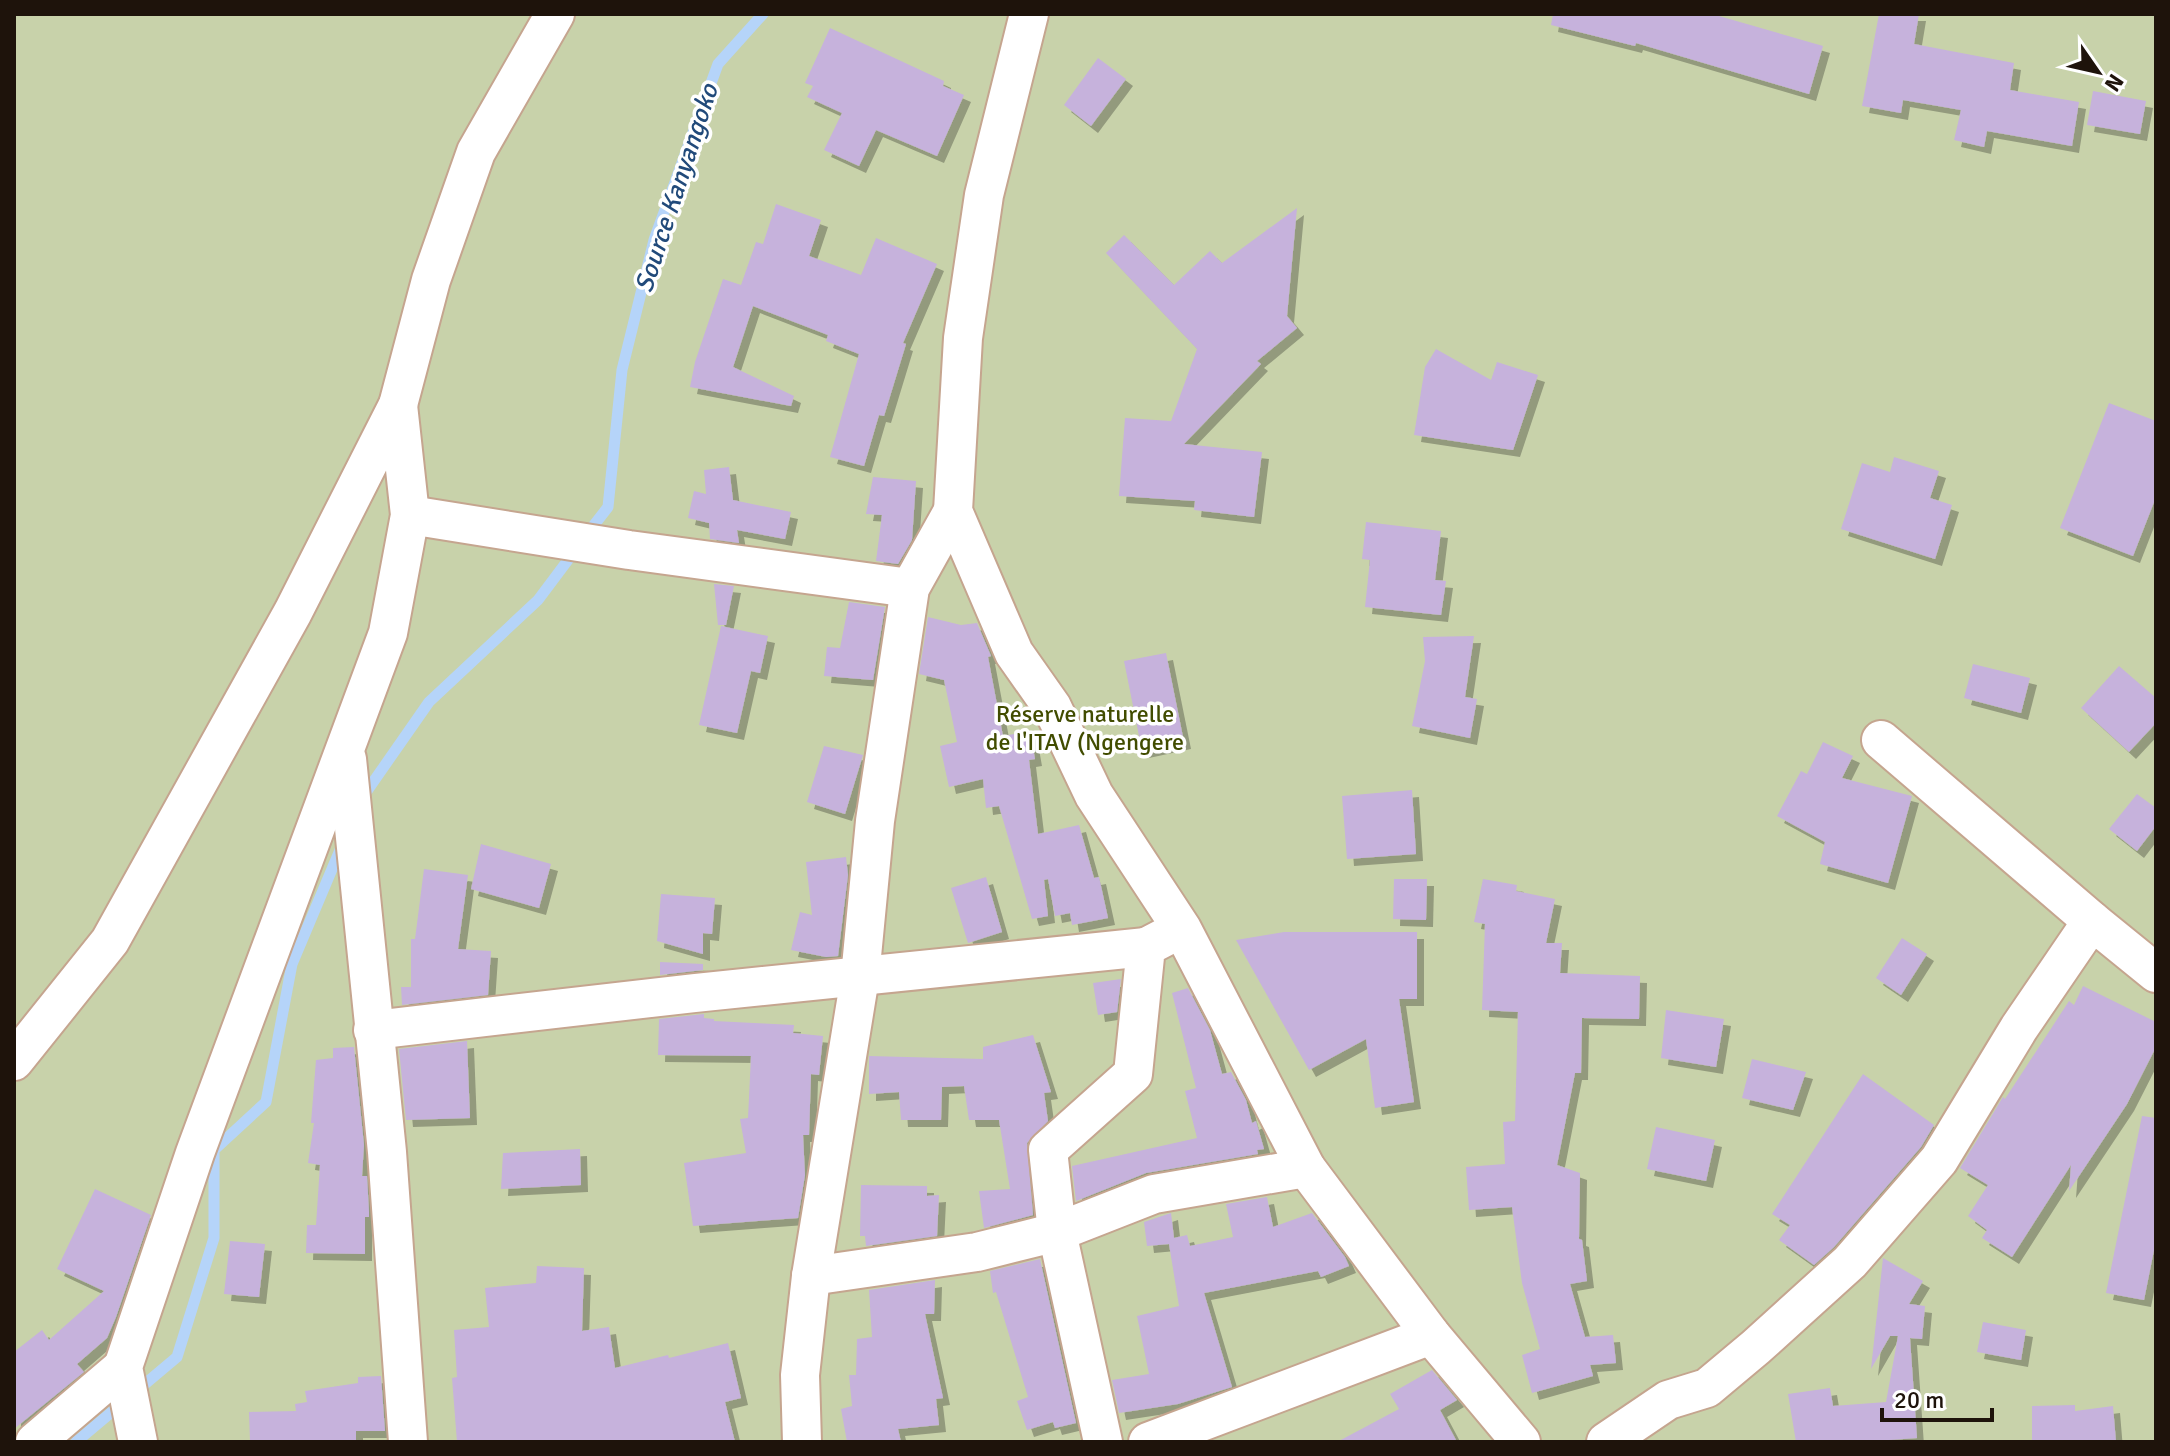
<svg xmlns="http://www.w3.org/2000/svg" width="2170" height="1456" font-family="Signika,sans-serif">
	<defs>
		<filter id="shadow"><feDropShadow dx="7" dy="7" stdDeviation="0" flood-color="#0004"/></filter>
	</defs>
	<rect width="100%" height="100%" fill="#fdf6f1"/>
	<rect fill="#c8d2aa" x="14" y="14" width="2142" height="1428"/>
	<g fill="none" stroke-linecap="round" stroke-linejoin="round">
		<g stroke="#b5d4f9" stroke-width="11">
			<path d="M587,534L608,507L622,370L654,240L718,64L763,14"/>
			<path d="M362,798L429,702L538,600L577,548"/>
			<path d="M76,1442L177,1357L214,1238V1150L266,1102L292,964L343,843"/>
		</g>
	</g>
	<g fill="#c6b2dc" filter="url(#shadow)">
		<path d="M1553,14H1712L1823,46L1809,94L1636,43L1635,46L1551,25Z"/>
		<path d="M1879,14H1919L1914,44L2014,63L2010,90L2079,102L2072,146L1987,131L1984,147L1954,140L1961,110L1903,100L1901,113L1862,106Z"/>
		<path d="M830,28L944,81L943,86L964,95L937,156L876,130L859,166L824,150L842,113L807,97L813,86L805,83Z"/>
		<path d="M1098,58L1126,79L1091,126L1064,105Z"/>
		<path d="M2093,91L2146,101L2140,134L2087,125Z"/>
		<path d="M776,204L821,220L809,256L861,275L876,238L937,264L903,343L906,344L884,416L879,415L864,466L830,457L859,354L826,341L828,335L753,306L733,367L794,396L791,406L690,387L695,362L723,279L741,285L756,242L763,244Z"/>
		<path d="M1297,208L1287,316L1297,328L1257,361L1261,364L1184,444L1262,452L1254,517L1194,510L1195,501L1119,496L1125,418L1171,421L1197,349L1106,253L1124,235L1174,285L1210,251L1222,263Z"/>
		<path d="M1436,349L1491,380L1497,362L1538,375L1513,450L1414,435L1425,367Z"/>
		<path d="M2109,403L2156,421V497L2133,556L2060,528Z"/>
		<path d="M1894,457L1939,471L1930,498L1952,505L1935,559L1841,529L1862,463L1890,472Z"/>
		<path d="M729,467L733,500L791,512L785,539L737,530L739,543L710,539L709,523L688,518L694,491L706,494L704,470Z"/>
		<path d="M873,477L916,481L912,540L898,564L876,561L882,515L866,514Z"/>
		<path d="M1366,522L1441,531L1435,580L1446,581L1441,615L1365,607L1370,560L1362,559Z"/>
		<path d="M714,584L734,586L726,625H718Z"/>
		<path d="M849,602L885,607L873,680L824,676L827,647L840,648Z"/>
		<path d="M928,617L961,625L977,623L991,656L988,657L1003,736L1030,731L1035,759L1029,760L1038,834L1079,825L1094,878L1099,877L1108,918L1072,925L1070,913L1055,916L1048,879L1044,880L1048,916L1032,919L999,806L986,808L983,779L949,787L940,746L957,742L944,680L919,674Z"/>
		<path d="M721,626L768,636L760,673L751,671L737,733L699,725Z"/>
		<path d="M1474,636L1465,697L1477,699L1470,738L1412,726L1425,661L1423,637Z"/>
		<path d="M1166,653L1184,742L1142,751L1124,661Z"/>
		<path d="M1973,664L2030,678L2021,713L1964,698Z"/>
		<path d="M2119,666L2156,698V723L2129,752L2081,708Z"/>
		<path d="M1823,742L1853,756L1842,778L1912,796L1888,883L1820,864L1825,842L1777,816L1801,771L1807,774Z"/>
		<path d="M824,746L863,755L845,814L807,802Z"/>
		<path d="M1412,790L1416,854L1347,859L1342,796Z"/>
		<path d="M2137,794L2156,808V826L2137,851L2109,829Z"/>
		<path d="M481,844L551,864L539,908L471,889Z"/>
		<path d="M846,857L848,875L838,956L826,957L791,950L800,912L812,915L806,862Z"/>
		<path d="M424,869L468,875L458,949L491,951L488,995L402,1005L401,987H411V939H415Z"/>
		<path d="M986,877L1002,932L968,943L951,888Z"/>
		<path d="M1394,879H1427L1426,920L1393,919Z"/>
		<path d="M1483,879L1517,885L1516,891L1555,899L1546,943H1562L1560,973L1640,976L1639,1019L1582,1018L1581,1073H1575L1557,1165L1580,1173L1579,1239L1582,1240L1587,1281L1570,1284L1585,1337L1613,1335L1616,1363L1590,1365L1593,1376L1532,1393L1522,1355L1540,1349L1522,1283L1512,1207L1469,1210L1466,1167L1505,1164L1503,1122L1515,1121L1518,1012L1482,1010L1485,924L1474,922Z"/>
		<path d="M661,894L715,898L712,934L703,933V954L657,941Z"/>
		<path d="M1284,932H1417V999H1399L1414,1102L1375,1108L1366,1039L1309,1070L1236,940Z"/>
		<path d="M1902,938L1927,954L1901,995L1876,978Z"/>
		<path d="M660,962L703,964V970L660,975Z"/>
		<path d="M1121,979L1117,1012L1098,1015L1093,983Z"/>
		<path d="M2083,986L2156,1022V1047L2127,1104L2069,1191L2071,1165L2012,1257L1982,1238L1987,1230L1968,1216L1988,1185L1960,1168L2003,1097L2005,1099L2069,1001L2074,1005Z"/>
		<path d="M1188,988L1210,1030L1222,1074L1231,1072L1246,1100L1252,1123L1256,1121L1264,1149L1257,1150L1258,1154L1146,1173L1076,1201L1072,1166L1197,1138L1185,1091L1196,1088L1172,993Z"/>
		<path d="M1666,1010L1724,1019L1716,1067L1661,1058Z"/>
		<path d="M704,1014V1018L714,1019V1021L794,1025L793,1033L823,1036L819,1075L811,1074L809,1135H803L805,1175L798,1218L693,1226L684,1163L746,1153L740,1119L748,1118L751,1056L658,1055L659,1019Z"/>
		<path d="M1033,1035L1051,1092L1044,1093L1048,1121L1027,1143L1033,1215L984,1228L979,1191L1010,1189L999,1120H969L964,1086L942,1087L941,1120H901L899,1092L869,1094V1056L983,1059V1047Z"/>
		<path d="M467,1041L470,1118L406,1120L399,1049Z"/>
		<path d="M354,1047L364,1145L362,1176H367L369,1212V1217H365V1254L306,1253L307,1225H316L320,1165L308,1163L314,1123H311L316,1060L333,1058V1048Z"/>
		<path d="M1752,1059L1806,1072L1793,1110L1742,1098Z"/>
		<path d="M1863,1074L1934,1125L1921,1147L1834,1247L1814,1265L1779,1240L1790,1225L1772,1214Z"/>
		<path d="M2142,1116L2156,1118V1240L2144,1300L2106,1293Z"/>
		<path d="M1656,1127L1715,1140L1706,1181L1647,1169Z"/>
		<path d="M580,1149L581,1185L501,1189L503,1153Z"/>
		<path d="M861,1185L927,1186V1196L939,1195L937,1236L866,1246L865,1236H860Z"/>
		<path d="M95,1189L151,1215L116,1317L107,1338L77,1364L84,1372L14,1429V1352L42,1330L49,1340L104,1291L57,1269Z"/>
		<path d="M1267,1197L1273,1227L1312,1213L1345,1257L1349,1266L1321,1277L1318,1271L1204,1293L1232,1387L1178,1404L1119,1413L1112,1380L1149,1374L1137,1316L1179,1306L1169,1244L1147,1246L1144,1222L1171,1213L1174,1238L1187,1235L1190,1246L1233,1237L1226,1204Z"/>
		<path d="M230,1241L265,1244L259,1297L224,1294Z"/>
		<path d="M1883,1258L1923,1281L1909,1304L1925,1306L1922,1339L1910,1338L1917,1438L1862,1442H1796L1788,1394L1830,1388L1833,1406L1886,1402L1898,1336H1890L1871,1369Z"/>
		<path d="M1040,1259L1076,1423L1055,1428L1053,1422L1027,1430L1017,1401L1028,1397L996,1292L993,1293L990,1271Z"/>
		<path d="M537,1266L584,1268L582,1331L609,1327L615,1368L668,1355L669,1358L728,1343L741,1398L725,1402L735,1442H457L452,1378L457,1377L454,1330L489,1327L485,1288L536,1283Z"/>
		<path d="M935,1280L934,1314H925L943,1398L936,1399L939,1425L898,1429L901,1442H847L841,1409L852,1406L849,1375H856L857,1339L872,1337L869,1290Z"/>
		<path d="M1983,1322L2026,1330L2021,1360L1977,1352Z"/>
		<path d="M1432,1370L1457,1400L1440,1410L1457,1442H1337L1399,1409L1390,1394Z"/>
		<path d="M381,1376L385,1431H356V1442H250L249,1412L296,1411L295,1404L307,1402L305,1391L358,1383V1377Z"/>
		<path d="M2075,1405V1411L2113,1406L2116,1442H2032V1406Z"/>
	</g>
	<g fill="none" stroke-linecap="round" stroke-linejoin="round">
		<g stroke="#c5a58f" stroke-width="42">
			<g id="street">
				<path d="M1029,14L984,195L963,338L953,511L1014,653L1052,707L1094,795L1182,929L1306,1168L1431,1335L1521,1442"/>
				<path d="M410,515L629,550L910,588"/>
				<path d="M1881,740L2092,921"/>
				<path d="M347,759L387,1152L408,1442"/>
				<path d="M373,1030L694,993L1146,947"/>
				<path d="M14,1061L110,941L293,612L398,405L431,280L476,152L555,14"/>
				<path d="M811,1276L977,1252L1057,1232L1154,1194L1306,1168"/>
				<path d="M35,1442L123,1367"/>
				<path d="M138,1442L123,1367L195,1153L388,633L410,515L398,405"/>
				<path d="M802,1442L800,1375L811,1276L860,977L875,821L910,588L953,511"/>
				<path d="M1103,1442L1057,1232L1048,1150L1133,1074L1146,947L1169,935"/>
				<path d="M1148,1442L1431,1335"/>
				<path d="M1606,1442L1668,1400L1707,1388L1756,1347L1850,1262L1939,1160L2019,1028L2092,921L2156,973"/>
			</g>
		</g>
		<use href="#street" stroke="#fff" stroke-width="38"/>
	</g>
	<g text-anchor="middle" stroke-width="7" stroke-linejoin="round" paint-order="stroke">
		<g font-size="24" fill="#414c00" stroke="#fff">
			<text x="1085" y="722">Réserve naturelle<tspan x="1085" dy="28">de l'ITAV (Ngengere</tspan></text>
		</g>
		<g font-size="26" font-style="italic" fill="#214a7a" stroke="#fff">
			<text transform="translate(676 188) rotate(-72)" y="9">Source Kanyangoko</text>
		</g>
	</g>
	<rect width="2170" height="1456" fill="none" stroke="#1e130b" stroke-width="32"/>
	<g transform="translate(2098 72) rotate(124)" stroke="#ffffff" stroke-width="6" paint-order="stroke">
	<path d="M0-6L14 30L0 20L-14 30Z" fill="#1e130b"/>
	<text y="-12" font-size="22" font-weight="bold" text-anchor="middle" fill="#1e130b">N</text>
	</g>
	<path d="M1882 1408v12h110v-12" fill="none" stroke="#1e130b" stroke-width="4"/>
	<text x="1894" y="1408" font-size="24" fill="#1e130b" stroke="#ffffff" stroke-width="6" paint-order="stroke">20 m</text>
</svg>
